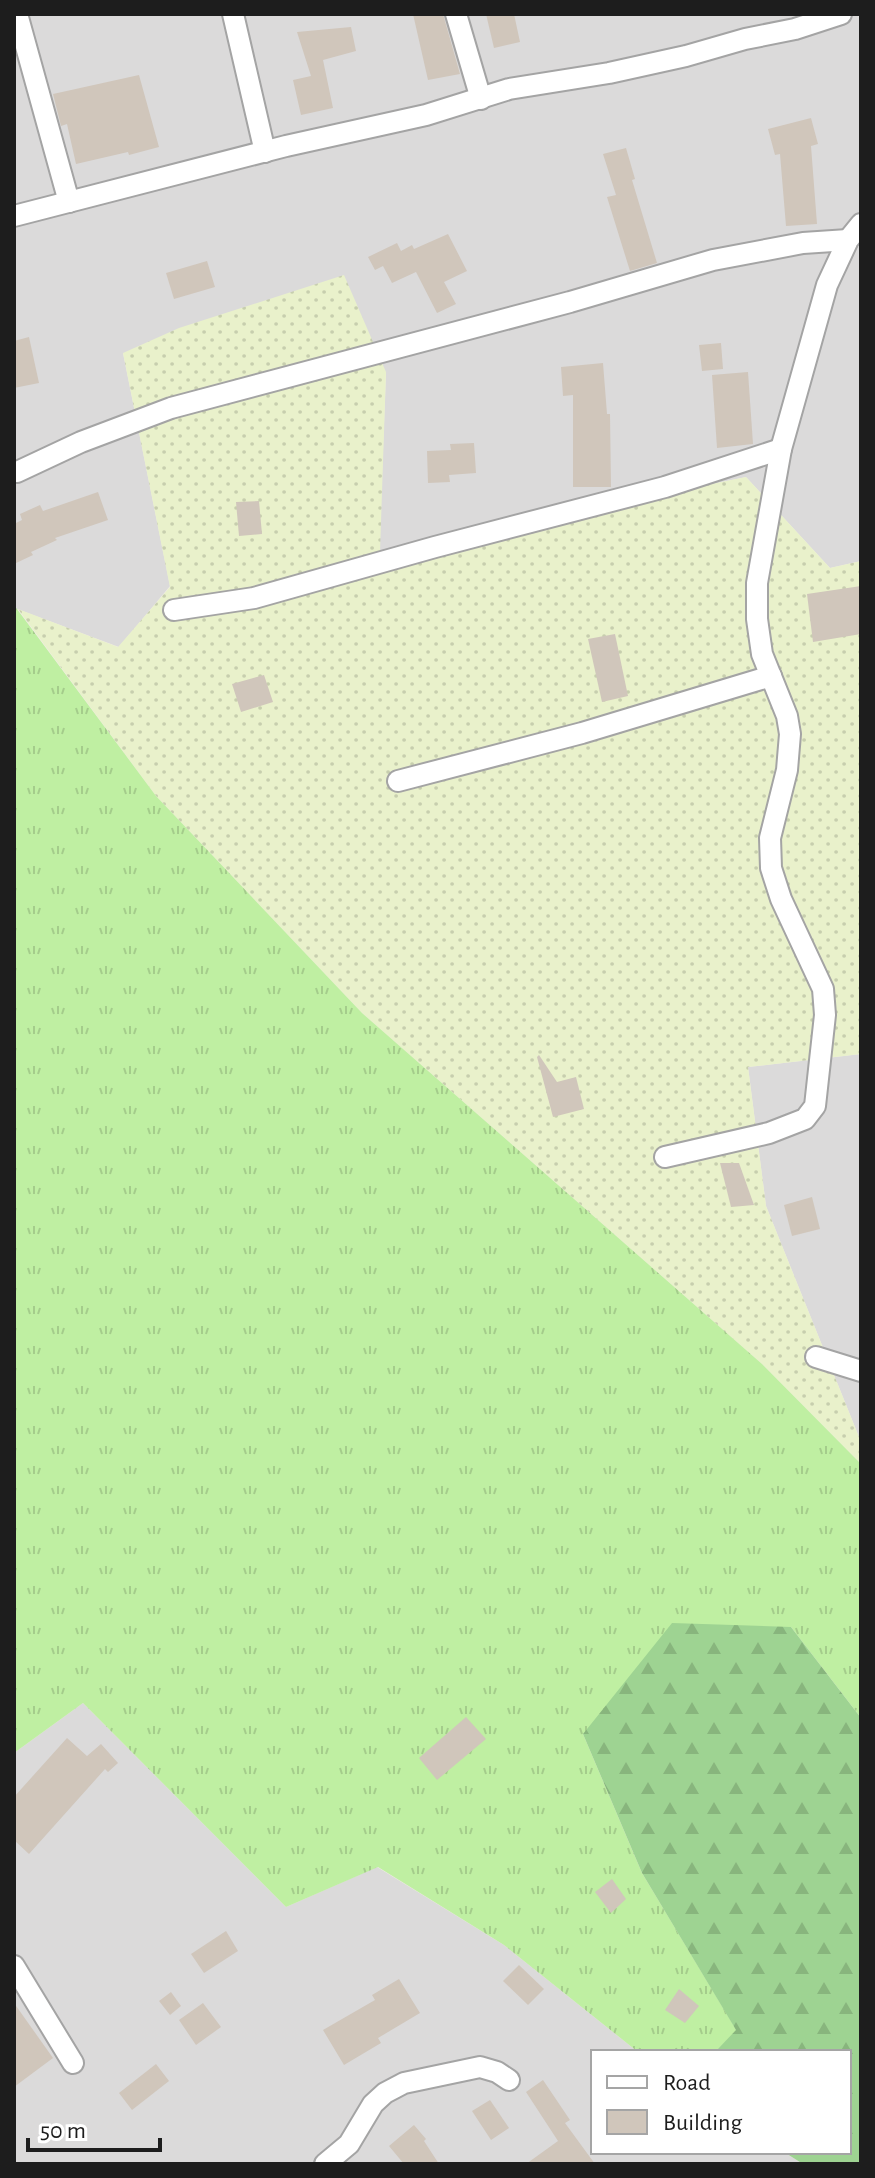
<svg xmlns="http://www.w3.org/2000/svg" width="875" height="2178" font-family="'Alegreya Sans',sans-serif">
	<defs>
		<pattern id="farmland-dots" width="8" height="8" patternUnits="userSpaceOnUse" patternTransform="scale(2)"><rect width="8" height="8" fill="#e9f1cb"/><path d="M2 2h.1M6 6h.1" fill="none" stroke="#c7ceae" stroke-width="1.8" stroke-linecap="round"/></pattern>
		<pattern id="grass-tufts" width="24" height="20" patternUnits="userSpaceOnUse" patternTransform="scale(2)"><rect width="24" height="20" fill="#bfefa2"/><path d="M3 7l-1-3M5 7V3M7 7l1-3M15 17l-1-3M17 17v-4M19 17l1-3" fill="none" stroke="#a4cc8b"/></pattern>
		<pattern id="forest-firs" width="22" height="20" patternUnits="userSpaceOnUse" patternTransform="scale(2)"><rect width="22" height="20" fill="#9ed392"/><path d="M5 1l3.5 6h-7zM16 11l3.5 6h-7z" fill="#88b57d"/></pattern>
	</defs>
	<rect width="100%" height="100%" fill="#f0ede2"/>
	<g fill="#dbdada">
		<path d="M14,14H861V561L830,568L746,477L379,552L386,373L123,353L170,586L119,647L17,609L14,605Z"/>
		<path d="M861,1054V1442L766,1206L748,1067Z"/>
		<path d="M83,1703L286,1907L377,1867L504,1945L638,2052H593V2152H784L803,2164H14V1753Z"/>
	</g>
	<path fill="url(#farmland-dots)" d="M344,275L386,372L380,552L746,477L830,568L861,561V1054L748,1067L766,1206L861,1442V1464L762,1364L362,1013L156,796L18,609L118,647L170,587L123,353L179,328Z"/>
	<path fill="url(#grass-tufts)" d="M14,605L156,796L362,1013L762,1364L861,1464V1718L791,1627L583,1734L642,1873L737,2031L715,2052H638L504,1945L378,1867L286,1907L83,1703L14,1753Z"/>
	<path fill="url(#forest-firs)" d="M672,1623L791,1627L861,1718V2164H803L784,2152H849V2052H715L736,2030L642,1873L583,1734Z"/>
	<g fill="#d0c6bb">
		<path d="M413,14H443L460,74L428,80Z"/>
		<path d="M486,14H514L520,42L494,48Z"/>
		<path d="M351,27L356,51L323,60L333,108L301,115L293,80L311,76L297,32Z"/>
		<path d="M139,75L159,147L129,155L128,152L76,164L67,124L61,126L53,94Z"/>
		<path d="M811,118L818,144L811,146L817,224L786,226L780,154L775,155L768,129Z"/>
		<path d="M626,148L635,179L632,180L657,263L630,271L607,197L616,195L603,154Z"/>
		<path d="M448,234L467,271L444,282L456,304L437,313L416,272L392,283L383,266L375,270L368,257L397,243L401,251L412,245L414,249Z"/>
		<path d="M207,261L215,287L174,299L166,273Z"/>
		<path d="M29,337L39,383L14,388V341Z"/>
		<path d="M721,343L723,369L702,371L699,345Z"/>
		<path d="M603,363L607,414H610L611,487H573V395L563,396L561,367Z"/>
		<path d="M748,372L753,444L717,448L712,375Z"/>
		<path d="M474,443L476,473L449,475L450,482L428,483L427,451L451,450L450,444Z"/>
		<path d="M98,492L108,520L55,538L57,540L31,552L33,555L14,564V524L22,520L20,514L40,505L43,511Z"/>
		<path d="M259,501L262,534L239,536L236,502Z"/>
		<path d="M861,586V634L813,642L807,594Z"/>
		<path d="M615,634L628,696L602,702L588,639Z"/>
		<path d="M264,675L273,702L241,712L232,684Z"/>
		<path d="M539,1055L557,1082L576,1077L584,1109L553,1117L537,1057Z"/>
		<path d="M720,1163H739L754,1205L731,1207Z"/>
		<path d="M812,1197L820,1229L792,1236L784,1205Z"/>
		<path d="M466,1717L486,1739L437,1780L419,1758Z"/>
		<path d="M67,1738L87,1756L101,1744L118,1763L108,1772L105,1769L29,1854L14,1840V1797Z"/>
		<path d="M612,1879L626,1899L611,1913L595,1892Z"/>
		<path d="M226,1931L238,1951L204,1973L191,1954Z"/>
		<path d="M519,1965L544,1989L528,2005L503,1981Z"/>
		<path d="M399,1979L420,2013L378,2038L381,2043L344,2065L323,2030L375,2000L372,1995Z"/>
		<path d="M679,1989L699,2006L685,2023L665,2010Z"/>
		<path d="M171,1992L181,2006L170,2015L159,2001Z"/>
		<path d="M14,2003L53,2058L14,2087Z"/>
		<path d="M203,2003L221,2027L196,2045L179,2020Z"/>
		<path d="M156,2064L169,2081L132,2110L119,2093Z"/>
		<path d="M543,2080L570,2120L565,2123L595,2164H526L558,2141L526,2092Z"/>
		<path d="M490,2100L509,2128L491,2140L472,2111Z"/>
		<path d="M414,2125L426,2139L424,2141L439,2164H404L389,2146Z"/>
	</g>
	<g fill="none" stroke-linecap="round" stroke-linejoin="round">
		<g stroke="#a4a4a4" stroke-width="24">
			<g id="street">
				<path d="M17,14L69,202"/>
				<path d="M233,14L265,152"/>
				<path d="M456,14L481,99"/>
				<path d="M14,216L286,146L426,115L509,89L609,73L686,56L745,39L795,29L841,14"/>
				<path d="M17,472L81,442L171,408L570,302L713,260L803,243L848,240"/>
				<path d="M174,610L254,598L435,547L665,487L781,449"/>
				<path d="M398,781L582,733L771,676"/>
				<path d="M665,1157L769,1133L805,1119L815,1106L825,1015L823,989L781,899L771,868L770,838L787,770L790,734L787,716L762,654L757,619V583L781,449L827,285L848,240L861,224"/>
				<path d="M816,1357L861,1371"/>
				<path d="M14,1966L73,2063"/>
				<path d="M325,2164L349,2144L373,2104L385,2093L404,2083L480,2067L497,2072L509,2080"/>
			</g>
		</g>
		<use href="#street" stroke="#fff" stroke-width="20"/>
	</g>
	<rect width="875" height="2178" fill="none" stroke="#1d1d1d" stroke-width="32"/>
	<rect x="591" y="2050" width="260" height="104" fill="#ffffff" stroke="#a5a5a5" stroke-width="2"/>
	<rect x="607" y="2076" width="40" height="12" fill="#ffffff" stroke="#a5a5a5" stroke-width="2"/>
	<text x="663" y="2090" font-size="24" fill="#1d1d1d">Road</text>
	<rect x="607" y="2110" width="40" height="24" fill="#d0c6bb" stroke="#a5a5a5" stroke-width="2"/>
	<text x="663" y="2130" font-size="24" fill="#1d1d1d">Building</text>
	<path d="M28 2138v12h132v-12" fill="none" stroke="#1d1d1d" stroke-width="4"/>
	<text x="40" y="2138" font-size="24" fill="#1d1d1d" stroke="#ffffff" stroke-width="6" paint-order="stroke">50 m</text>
</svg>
